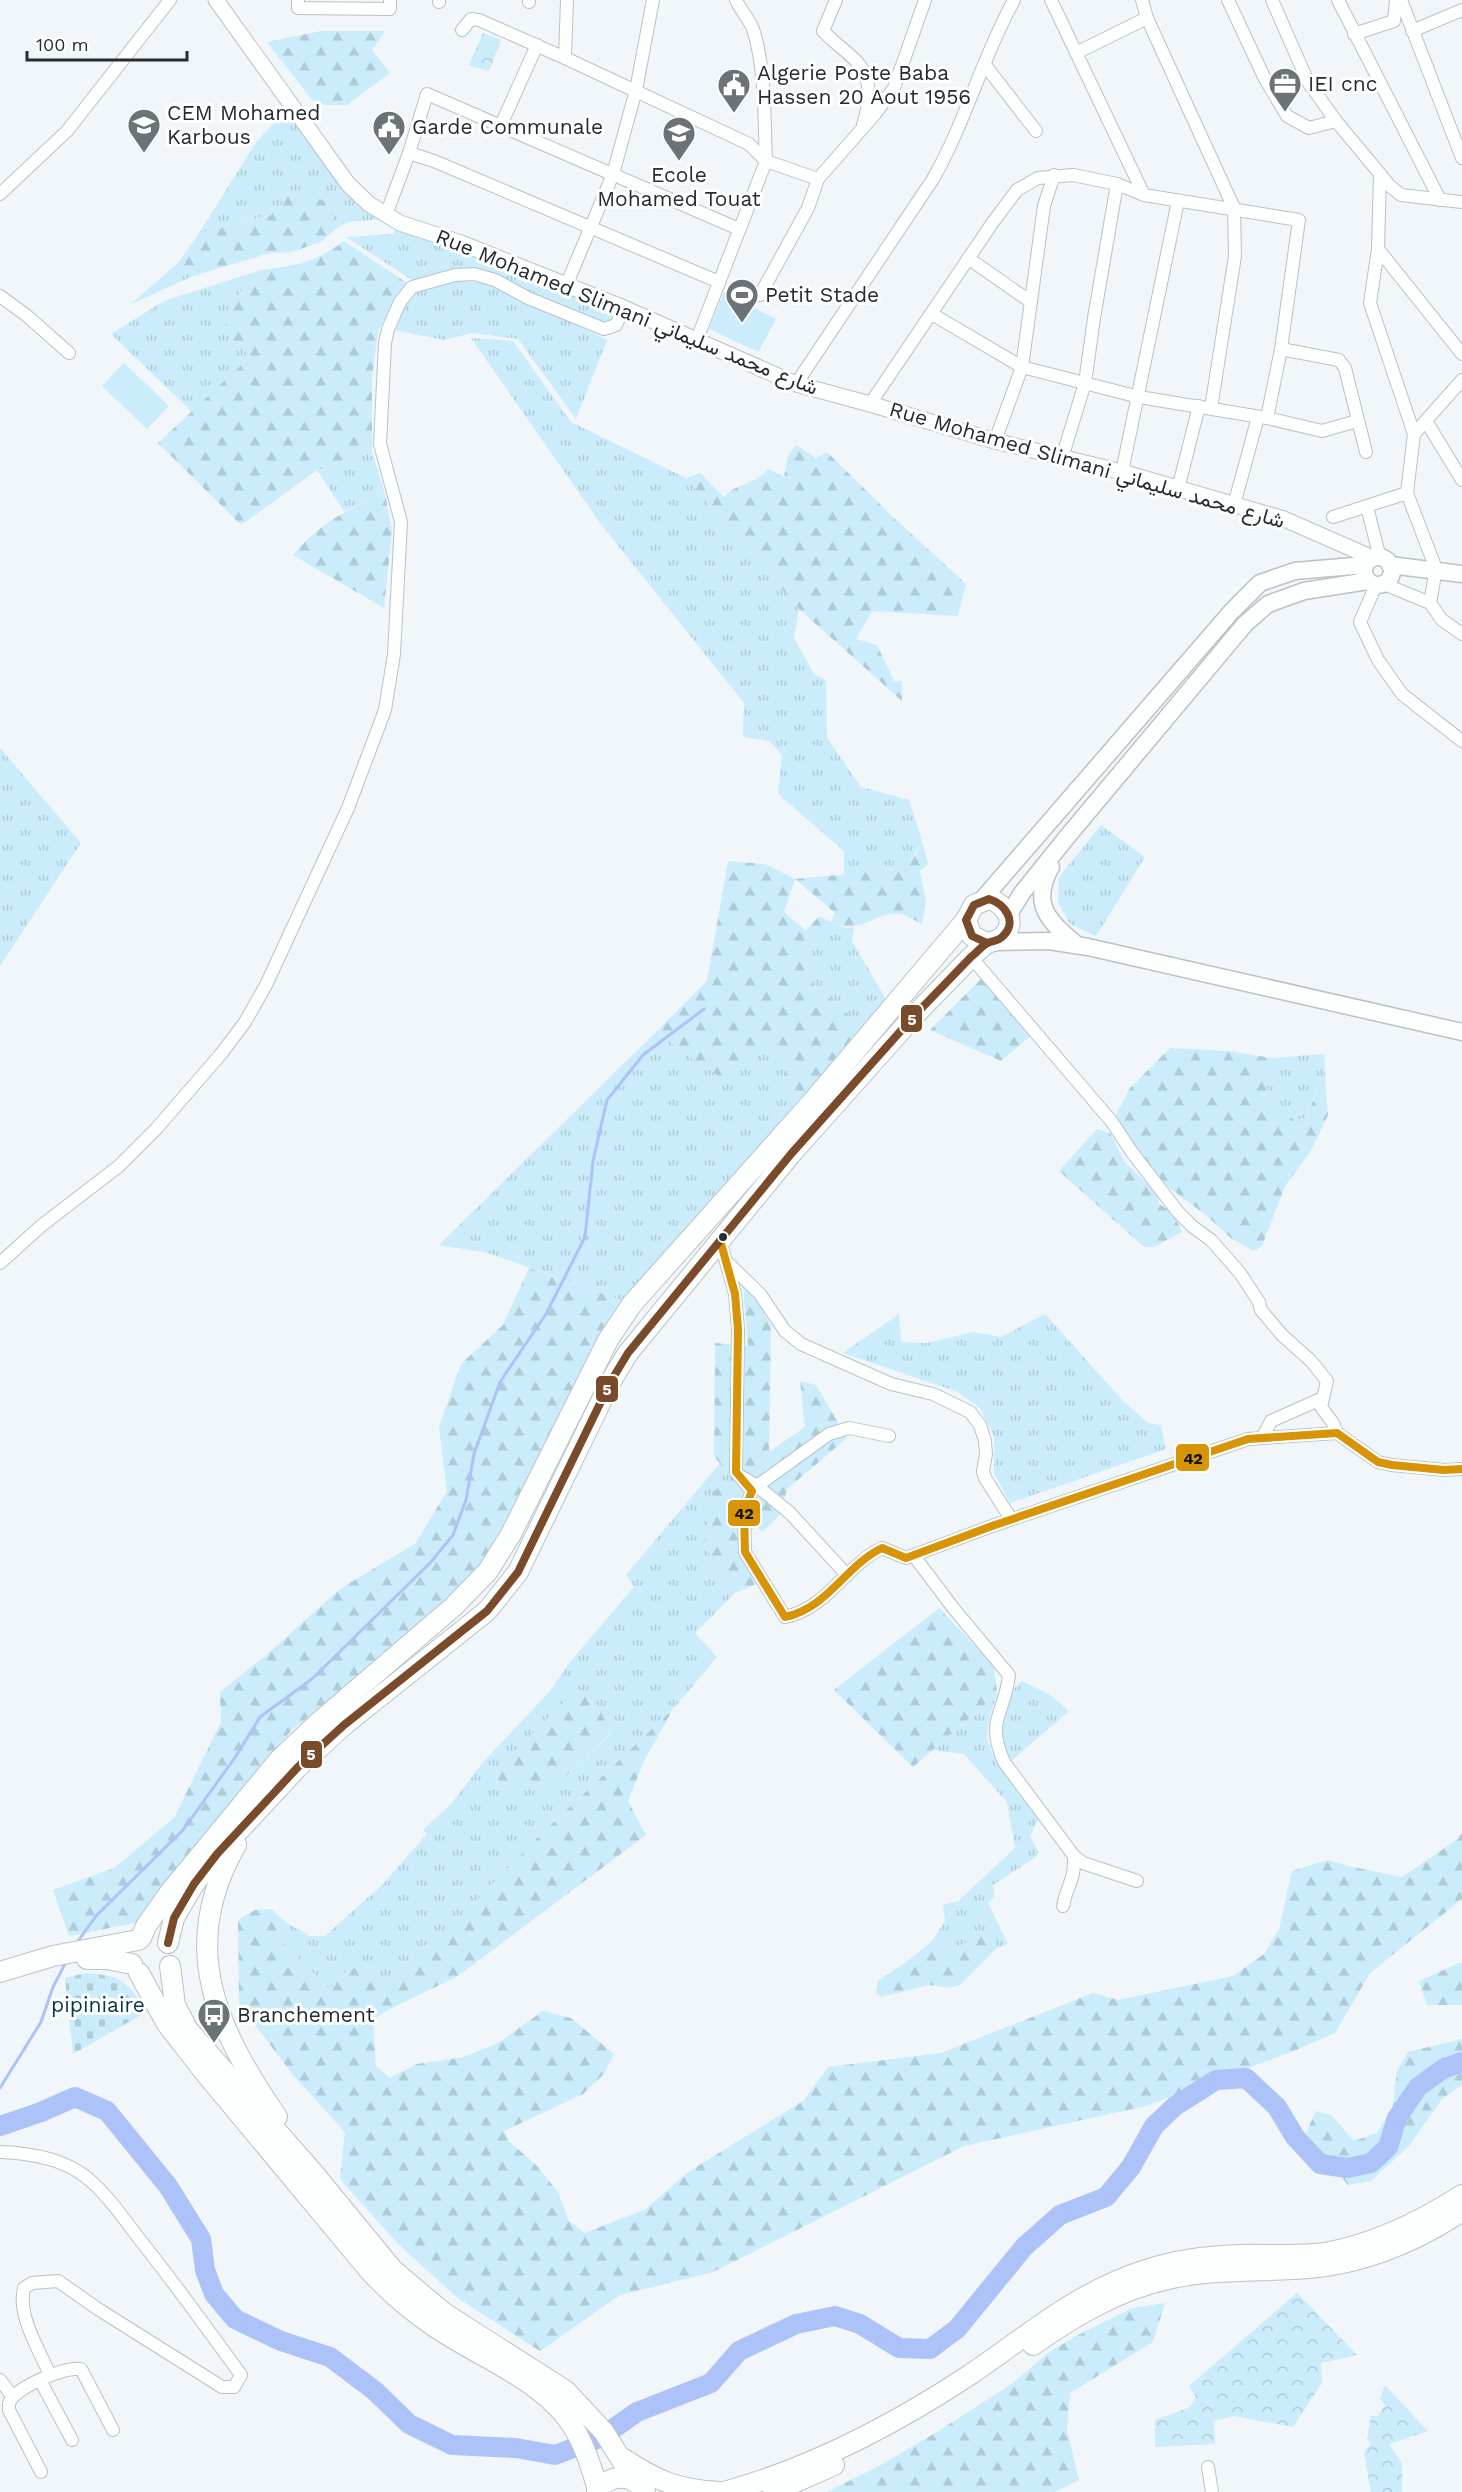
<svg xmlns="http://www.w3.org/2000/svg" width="1462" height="2492" font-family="'Work Sans',Vazirmatn,sans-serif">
	<defs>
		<pattern id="grass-tufts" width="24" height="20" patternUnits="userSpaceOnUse" patternTransform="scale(1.5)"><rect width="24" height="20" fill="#cbecfb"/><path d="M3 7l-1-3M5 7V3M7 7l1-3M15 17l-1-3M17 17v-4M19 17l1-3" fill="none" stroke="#aecbd8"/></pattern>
		<pattern id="forest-firs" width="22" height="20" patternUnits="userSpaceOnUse" patternTransform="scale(1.5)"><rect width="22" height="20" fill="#cbecfb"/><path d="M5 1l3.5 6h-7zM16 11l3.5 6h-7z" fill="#aecbd8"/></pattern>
		<pattern id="cemetery-stones" width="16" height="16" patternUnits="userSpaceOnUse" patternTransform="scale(1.5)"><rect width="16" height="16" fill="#cbecfb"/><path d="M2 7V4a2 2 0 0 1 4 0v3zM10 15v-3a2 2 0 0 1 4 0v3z" fill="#aecbd8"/></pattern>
		<pattern id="park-crowns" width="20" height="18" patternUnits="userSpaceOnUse" patternTransform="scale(1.5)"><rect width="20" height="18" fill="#cbecfb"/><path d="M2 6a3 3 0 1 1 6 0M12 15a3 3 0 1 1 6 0" fill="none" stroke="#aecbd8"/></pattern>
	</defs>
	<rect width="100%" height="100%" fill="#f0f6fa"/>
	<g fill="url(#grass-tufts)" fill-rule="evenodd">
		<path d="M288,109L335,177L360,208L383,219L349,222L337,228L325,201L199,233L257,141Z"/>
		<path d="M397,226L618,311L612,324L608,326L525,292L478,269L431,275L412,280L346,237L393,234Z"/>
		<path d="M179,262L193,276L131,304Z"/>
		<path d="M261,270L230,304L251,356L192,412L111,334L164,301Z"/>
		<path d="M457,281L491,283L607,340L576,419L518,339L472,333L445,340L394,330L398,315L418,291Z"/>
		<path d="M471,338L513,341L571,422L686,478L799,609L794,638L814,674L826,680L827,738L861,787L909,800L922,841C907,875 876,872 844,876V851L778,794L782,755L769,741L743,737L744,703L603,527Z"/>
		<path d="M372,452L385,494L344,511L317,470Z"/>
		<path d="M0,748L81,843L0,966Z"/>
		<path d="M1101,825L1145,857L1096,936L1070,924L1058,902L1059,877Z"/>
		<path d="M831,923L846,928L854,927L852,941L891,1008L870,1033L814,985L802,948Z"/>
		<path d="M658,1030L679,1050L772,1038L798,1062V1097L730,1167L743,1179L632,1304L488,1253L439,1245Z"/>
		<path d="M1324,1054L1326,1092H1317L1305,1118L1294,1121L1265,1099L1272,1058Z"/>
		<path d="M899,1314L901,1342L927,1343L973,1332L1001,1337L1045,1314L1124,1402L1148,1423L1161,1425L1166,1449L1010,1503L994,1473V1436L980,1408L958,1392L843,1353Z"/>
		<path d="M720,1463L733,1479L715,1571L735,1593L695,1633L717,1657L673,1709L533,1842L408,1973L383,1981L354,1968L348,1971L329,1989L279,1939L287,1923L310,1936H325L383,1884L427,1834L423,1830L452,1803L484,1761L551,1690L570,1662L634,1587L626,1575ZM577,1689L611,1733L561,1781L494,1773Z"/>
		<path d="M1022,1681L1049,1694L1069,1711L1011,1761C1008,1755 1004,1749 1002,1743C995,1722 1005,1694 1022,1681Z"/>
		<path d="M997,1694C992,1709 984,1729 989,1744C997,1771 1023,1794 1040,1816L1030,1836L1038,1851L1036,1857L993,1885L994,1897L988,1903L1008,1944L997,1948L990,1932L950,1950L932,1941L945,1921L943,1905L958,1901L1015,1848L1007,1802L964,1754L933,1750Z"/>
	</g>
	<g fill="url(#forest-firs)" fill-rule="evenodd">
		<path d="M321,31H385L372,50L390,73L347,105H325L312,100L267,42Z"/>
		<path d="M294,190L325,201L337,228L320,242L292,252L270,253L193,276L179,262L199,233L271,215Z"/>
		<path d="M344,241L407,283L378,331L372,378V452L317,470L241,525L158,443L251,356L224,332L230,304L261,270C295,266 317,262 344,241Z"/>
		<path d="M796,445L816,458L827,452L895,519L966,584L958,616L872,611L856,639L877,645L894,681H902V701L799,609L686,478L700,473L724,497C736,483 755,485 768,469L784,477L788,456Z"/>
		<path d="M385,494L392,530L384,608L293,555C321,522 346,510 385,494Z"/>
		<path d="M922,841L928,864L920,871L926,901L922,924C916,921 907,915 900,914C872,912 867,934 831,923L802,948L814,985L870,1033L743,1179L729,1168L798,1097L781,1079L798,1062L772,1038L725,1080L679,1050L658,1030L707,981L728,861L765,864L795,879L892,870L895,857L916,855ZM795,879L835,913L831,922L819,916L806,931L784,912Z"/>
		<path d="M986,974L1035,1032L1001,1061L930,1030Z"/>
		<path d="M1170,1048L1228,1051L1272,1058L1265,1099L1295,1121L1305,1118L1318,1091L1326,1092L1328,1115L1310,1152L1285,1186L1262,1246L1254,1251L1232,1239L1207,1216L1166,1185L1112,1122L1130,1088Z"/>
		<path d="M1097,1129L1111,1134L1124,1161L1158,1195L1159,1204C1170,1209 1178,1221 1182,1232L1154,1247H1144L1059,1171Z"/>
		<path d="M529,1268L624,1301L486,1567L421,1626L292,1730L247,1782L135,1923L69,1936L53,1890L114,1868L174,1818L221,1722L220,1692L265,1656L340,1589L416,1543L447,1491L439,1427L461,1364L503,1325Z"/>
		<path d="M743,1286L756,1297L771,1326L769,1452L805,1427L800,1381L816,1385L847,1438L787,1489L781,1513L763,1532L756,1526L737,1547L756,1584L735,1593L715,1571L704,1538L714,1491L732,1479L714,1456L715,1343L748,1346Z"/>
		<path d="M939,1608L994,1666L997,1694L913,1767L834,1690Z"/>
		<path d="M577,1689L591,1693L611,1732L561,1781L502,1785L494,1773Z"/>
		<path d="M673,1709L644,1761L628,1801L646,1835L458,1976L390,2009L373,2019L376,2066L390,2078L417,2064L464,2057L498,2043L543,2011L571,2018L614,2054L604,2074L583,2094L504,2131L510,2142L536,2165L558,2192L569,2221L585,2233L646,2209L688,2172L803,2101L828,2067L941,2053L1093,1993L1118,2000L1233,1976L1264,1954L1279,1929L1292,1871L1328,1860L1348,1866L1402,1877L1458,1839L1462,1832V1899L1370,1973L1335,2033L1291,2052L1146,2106L964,2146L713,2272L620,2295L540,2351L459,2299L398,2244L340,2179L345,2132L293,2075L239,2004L238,1920L255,1910L271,1909L287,1923L279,1939L329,1989L348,1971L354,1968L383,1981L408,1973L533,1842Z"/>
		<path d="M990,1931L997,1948L960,1985L949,1988L930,1985L881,1997L876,1993L878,1981L909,1960L932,1941L951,1950Z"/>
		<path d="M1459,1963H1462V2005H1427L1419,1981Z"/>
		<path d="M1462,2039V2085L1442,2099L1409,2146L1371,2181L1348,2185L1306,2133L1316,2111L1331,2115L1354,2141L1377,2133L1393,2106L1397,2071L1408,2052Z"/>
		<path d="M1165,2303L1153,2342L1070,2393L1067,2430L1079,2480L1054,2492H827L879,2466L937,2432L1013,2383L1049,2352L1078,2335L1133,2308Z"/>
	</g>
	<path fill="url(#cemetery-stones)" d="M86,1973C124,1976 125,1981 148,2011L73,2054L65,1978Z"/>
	<g fill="url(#park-crowns)">
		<path d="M483,33L501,40L489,71L469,65Z"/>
		<path d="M1297,2293L1357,2355L1321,2363L1322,2383L1293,2427L1233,2416L1214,2421L1215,2444L1155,2447V2420L1190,2407L1196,2397L1189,2386Z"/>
		<path d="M1385,2385L1428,2431L1389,2444L1402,2463V2492H1371L1364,2453L1371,2443L1367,2439L1371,2416H1378L1385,2405L1380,2398Z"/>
	</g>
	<g fill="#cbecfb">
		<path d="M724,292L776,319L758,352L709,329Z"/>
		<path d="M124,363L169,406L147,429L102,386Z"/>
	</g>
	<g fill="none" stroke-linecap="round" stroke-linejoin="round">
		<g stroke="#acc2f8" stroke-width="3">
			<path d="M76,1944L96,1916L183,1830L236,1756L260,1717L312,1679L430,1563L453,1535L466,1500L474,1454L500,1382L546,1314L585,1237L593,1161L607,1100L643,1055L704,1009"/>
			<path d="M0,2088L41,2022L53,1987L67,1960"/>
		</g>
		<path stroke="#acc2f8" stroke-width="20" d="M0,2126L41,2112L75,2097L107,2111L168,2186L201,2239L205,2270L214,2294L235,2319L281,2341L330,2357L375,2391L409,2424L452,2445L516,2448L555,2455L600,2438L637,2412L711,2383L739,2351L796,2324L835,2316L860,2324L899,2348L930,2349L957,2329L1024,2247L1060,2215L1106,2197L1131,2167L1154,2126L1175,2106L1216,2080L1246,2078L1277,2107L1295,2137L1320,2164L1347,2168L1371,2163L1388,2147L1397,2118L1418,2087L1443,2069L1462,2062"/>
		<g stroke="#bac2c6" stroke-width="14">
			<g id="minor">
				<path d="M298,0V8L390,9V0"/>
				<path d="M736,0C741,11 751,21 754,32C766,73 764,119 766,161L818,179"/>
				<path d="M836,0L823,31C834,43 847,51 858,63C873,79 869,106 863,125"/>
				<path d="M1051,0L1144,195"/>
				<path d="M1142,0L1147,18L1234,208L1235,256L1211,408"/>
				<path d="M1228,0L1264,77L1287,116L1309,128L1336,121"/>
				<path d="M1272,0L1308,82L1336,121L1390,186L1401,195L1462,202"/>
				<path d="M1338,0L1440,200"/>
				<path d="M1401,0L1462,158"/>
				<path d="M439,2V0"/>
				<path d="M529,2V0"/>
				<path d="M462,30L471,19L479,20L565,58L749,144L766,161L696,342"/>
				<path d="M1412,31L1462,10"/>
				<path d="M1354,34L1394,21L1396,0"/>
				<path d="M1076,53L1147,18"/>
				<path d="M565,58L567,0"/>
				<path d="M985,65L1036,131"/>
				<path d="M501,125L537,45"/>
				<path d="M409,153L434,161L719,282"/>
				<path d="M1380,174L1378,249L1462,354"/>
				<path d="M0,194L67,131L170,0"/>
				<path d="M386,215L409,153L427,94L739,229"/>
				<path d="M1378,249L1370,303L1414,434L1407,493L1436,569L1430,603"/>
				<path d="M968,258L1031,302"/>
				<path d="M566,286L613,174L636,90L653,0"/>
				<path d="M760,295L808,208L818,179L875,114L894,88L925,0"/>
				<path d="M0,296L26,315L69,353"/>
				<path d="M932,314L1022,367L1139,397L1267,418L1322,431L1357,421"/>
				<path d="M1281,349L1339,360L1345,368L1366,452"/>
				<path d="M796,384L933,179C966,121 982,58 1014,0"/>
				<path d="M870,404L993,222L1017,190L1038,178L1073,175L1117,184L1144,195L1299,220L1281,349L1267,418"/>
				<path d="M1426,421L1462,480"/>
				<path d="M1414,434L1462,380"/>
				<path d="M995,441L1022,367L1044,206L1054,175"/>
				<path d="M1062,458L1085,383L1094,318L1117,184"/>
				<path d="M1122,472L1178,201"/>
				<path d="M1178,489L1199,406"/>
				<path d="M1234,505L1258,417"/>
				<path d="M1367,507L1380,558"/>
				<path d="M1333,517L1407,493"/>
				<path d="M1384,584L1430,603L1442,620L1462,634"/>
				<path d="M1376,585L1360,622L1378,660L1402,694L1462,741"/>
				<path d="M971,957L1112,1122L1131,1151L1178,1212L1193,1227L1211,1240L1240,1273L1259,1302L1261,1310L1282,1335L1311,1361L1327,1381L1321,1407L1333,1423L1337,1433"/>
				<path d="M720,1240L735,1294L738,1329L736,1472L752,1491L744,1512L745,1552L785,1617C828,1608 845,1566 882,1548L906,1558L992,1526L1248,1439L1337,1433L1378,1462L1392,1465L1444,1470L1462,1469"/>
				<path d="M726,1261L760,1294L785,1331L801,1344L891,1384L933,1394L970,1412L980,1425L985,1441L986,1454L983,1471L985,1478L1011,1519"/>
				<path d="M0,1263L41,1226L119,1166L156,1129L221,1054L245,1022L266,985L348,808L385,710L394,654L401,522L380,444L385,343L388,329L400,302L412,287L455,275L474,274L495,280L528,298L604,329L616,325L624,308"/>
				<path d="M1262,1438L1271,1421L1323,1398"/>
				<path d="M744,1478L757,1486L829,1434L849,1428L889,1436"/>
				<path d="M757,1486L790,1513L847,1575"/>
				<path d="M914,1556L954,1609L1009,1675C1005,1714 985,1719 1004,1762L1074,1856L1083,1863L1137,1881"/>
				<path d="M1063,1906C1067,1884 1075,1882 1074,1856"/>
				<path d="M0,2152C30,2153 62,2158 86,2177C106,2193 122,2216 137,2236C173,2281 207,2328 241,2375L234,2387H222L98,2309L58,2281L32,2283L24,2288C17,2316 39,2349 50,2375"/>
				<path d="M0,2380L13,2397"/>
				<path d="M40,2380L72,2440"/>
				<path d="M1208,2467L1212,2492"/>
				<path d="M41,2472L9,2410C9,2406 8,2405 10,2401C17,2387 66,2366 81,2369L113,2430"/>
			</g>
		</g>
		<g stroke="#bac2c6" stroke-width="17">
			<path id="tertiary" d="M216,0L348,184L369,204L400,223L461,243L624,308L796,384L870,404L995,441L1122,472L1284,519L1373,558"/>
		</g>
		<g stroke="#bac2c6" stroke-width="19">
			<g id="secondary">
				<circle cx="1378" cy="571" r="14"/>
				<path d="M1390,565L1462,574"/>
				<path d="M1051,867C1030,905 1049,921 1077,945"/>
				<path d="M981,901L1232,611L1260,583L1295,571L1365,565"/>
				<path d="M1009,914L1022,893L1067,837L1245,624L1268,604L1304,591L1368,581"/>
				<path d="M995,942L1049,941L1088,947L1462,1032"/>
			</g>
		</g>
		<g stroke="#bac2c6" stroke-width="22">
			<g id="trunk">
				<path d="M236,1845C177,1947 217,2029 277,2117"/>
				<path d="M141,1938L146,1926L170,1892L279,1760L319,1722L453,1607L488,1571L511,1534L608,1340L632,1304L813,1101L966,920"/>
				<path d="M168,1943L174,1918L194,1884L217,1854L298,1767L344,1725L487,1611L518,1572L611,1381L628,1353L791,1154L914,1016L971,957C976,953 981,947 986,944C992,940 998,942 1003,936C1018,922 1005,904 989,899L974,905L966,920L972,936L987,943"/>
				<path d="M87,1959H107L132,1964"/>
				<path d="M170,1966L175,2005L188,2030L311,2170L393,2270L444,2313L566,2391L604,2432L634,2480"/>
				<path d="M0,1972L53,1956L138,1940"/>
				<path d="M139,1973L167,2024L206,2074L369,2270C389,2292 411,2311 435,2327C479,2357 534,2376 567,2418C583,2439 591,2466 598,2490"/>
				<path d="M1033,2345C1074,2316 1118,2290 1168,2279C1214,2268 1262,2272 1309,2268C1364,2263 1417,2241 1462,2211"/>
				<path d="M624,2459C657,2481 679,2490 719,2492"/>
				<path d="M597,2492C609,2473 633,2473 645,2492"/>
				<path d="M724,2492C811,2468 892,2426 968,2376C1026,2337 1078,2291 1146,2270C1176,2260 1208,2256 1239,2255C1268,2254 1297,2257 1325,2253C1375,2244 1420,2222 1462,2195"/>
				<path d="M773,2492L834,2465"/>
			</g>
		</g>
		<use href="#minor" stroke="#fdfefe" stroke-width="12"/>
		<use href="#tertiary" stroke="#fdfefe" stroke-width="15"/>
		<use href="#secondary" stroke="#fdfefe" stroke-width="16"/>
		<use href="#trunk" stroke="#fdfefe" stroke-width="20"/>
		<g stroke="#fff" stroke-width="12">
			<path id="bus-1" d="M720,1240L735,1294L738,1329L736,1472L752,1491L744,1512L745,1552L785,1617C828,1608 845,1566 882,1548L906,1558L992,1526L1248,1439L1337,1433L1378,1462L1392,1465L1444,1470L1462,1469"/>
		</g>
		<g stroke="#fff" stroke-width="12">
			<path id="bus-2" d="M168,1943L174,1918L194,1884L217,1854L298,1767L344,1725L487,1611L518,1572L611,1381L628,1353L791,1154L914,1016L971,957C976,953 981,947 986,944C992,940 998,942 1003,936C1018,922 1005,904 989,899L974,905L966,920L972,936L987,943"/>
		</g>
		<use href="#bus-1" stroke="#d79407" stroke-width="8"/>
		<use href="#bus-2" stroke="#7a4b2a" stroke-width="8"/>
	</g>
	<defs>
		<g id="office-pin" transform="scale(1.725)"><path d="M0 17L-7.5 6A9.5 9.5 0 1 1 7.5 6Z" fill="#6a7377" stroke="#fff"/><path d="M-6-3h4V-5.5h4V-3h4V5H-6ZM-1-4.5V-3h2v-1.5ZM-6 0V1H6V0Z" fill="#fff"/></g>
		<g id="civic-pin" transform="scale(1.725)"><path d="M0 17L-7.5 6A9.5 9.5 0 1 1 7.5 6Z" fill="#6a7377" stroke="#fff"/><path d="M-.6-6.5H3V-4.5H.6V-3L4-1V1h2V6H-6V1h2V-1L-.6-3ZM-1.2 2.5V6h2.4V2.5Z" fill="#fff"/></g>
		<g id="school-pin" transform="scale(1.725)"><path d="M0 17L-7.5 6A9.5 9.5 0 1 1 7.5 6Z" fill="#6a7377" stroke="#fff"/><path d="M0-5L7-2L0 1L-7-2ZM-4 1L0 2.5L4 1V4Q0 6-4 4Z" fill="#fff"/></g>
		<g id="stadium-pin" transform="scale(1.725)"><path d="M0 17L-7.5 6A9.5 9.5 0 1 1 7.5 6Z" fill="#6a7377" stroke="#fff"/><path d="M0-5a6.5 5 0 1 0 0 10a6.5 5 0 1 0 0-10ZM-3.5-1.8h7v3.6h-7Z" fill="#fff"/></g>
		<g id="bus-pin" transform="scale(1.725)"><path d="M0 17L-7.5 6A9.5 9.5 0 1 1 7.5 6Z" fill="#6a7377" stroke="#fff"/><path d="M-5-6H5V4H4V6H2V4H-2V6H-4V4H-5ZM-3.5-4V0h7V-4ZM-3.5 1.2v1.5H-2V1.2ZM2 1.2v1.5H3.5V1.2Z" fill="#fff"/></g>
	</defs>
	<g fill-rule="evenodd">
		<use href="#office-pin" x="1285" y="84"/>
		<use href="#civic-pin" x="734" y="85"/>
		<use href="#school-pin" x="144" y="125"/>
		<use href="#civic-pin" x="389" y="127"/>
		<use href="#school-pin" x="679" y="133"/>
		<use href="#stadium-pin" x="742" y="295"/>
		<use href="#bus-pin" x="214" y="2015"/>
	</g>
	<circle fill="#222c31" stroke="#fff" stroke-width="2" cx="723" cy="1237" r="5"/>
	<g text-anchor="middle" stroke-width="6" stroke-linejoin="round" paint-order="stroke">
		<g font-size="21" fill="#222c31" stroke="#fff" text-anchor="start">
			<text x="757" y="80">Algerie Poste Baba<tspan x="757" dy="24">Hassen 20 Aout 1956</tspan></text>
			<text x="1308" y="91">IEI cnc</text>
			<text x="167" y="120">CEM Mohamed<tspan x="167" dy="24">Karbous</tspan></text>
			<text x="412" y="134">Garde Communale</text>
			<text x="679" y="182" text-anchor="middle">Ecole<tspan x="679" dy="24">Mohamed Touat</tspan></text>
			<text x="765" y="302">Petit Stade</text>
			<text x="237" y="2022">Branchement</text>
		</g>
		<g font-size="21" fill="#222c31" stroke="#fff">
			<text transform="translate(627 312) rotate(22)" y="7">Rue Mohamed Slimani شارع محمد سليماني</text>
			<text transform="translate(1087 465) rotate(16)" y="7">Rue Mohamed Slimani شارع محمد سليماني</text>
		</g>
		<g font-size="21" fill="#063749" stroke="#fff">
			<text x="98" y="2012">pipiniaire</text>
		</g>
	</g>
	<g stroke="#fff" stroke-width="2">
		<rect x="900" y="1004" width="23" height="29" rx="6" fill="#7a4b2a"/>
		<rect x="595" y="1375" width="24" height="28" rx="6" fill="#7a4b2a"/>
		<rect x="1175" y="1443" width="35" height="29" rx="6" fill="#d79407"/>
		<rect x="727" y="1499" width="34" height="28" rx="6" fill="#d79407"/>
		<rect x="300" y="1740" width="23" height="29" rx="6" fill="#7a4b2a"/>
	</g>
	<g font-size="16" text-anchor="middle" font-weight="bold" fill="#fff">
		<text x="912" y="1025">5</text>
		<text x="607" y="1395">5</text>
		<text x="311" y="1760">5</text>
	</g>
	<g font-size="16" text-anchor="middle" font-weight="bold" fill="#111">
		<text x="1193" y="1464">42</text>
		<text x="744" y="1519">42</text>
	</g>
	<path d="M27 51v9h160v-9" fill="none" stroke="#222c31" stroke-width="3"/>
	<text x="36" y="51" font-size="18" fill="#222c31" stroke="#ffffff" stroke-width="4.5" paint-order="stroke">100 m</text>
</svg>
